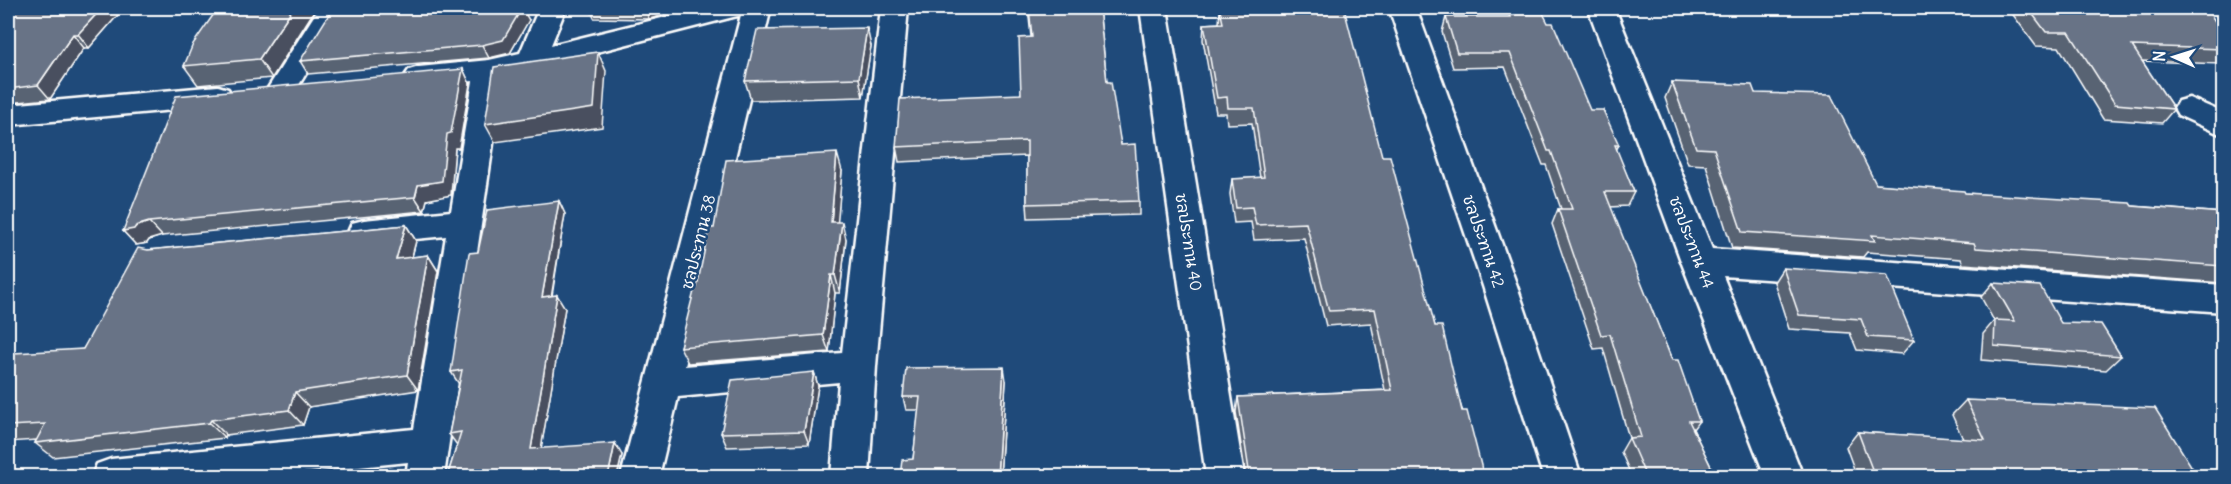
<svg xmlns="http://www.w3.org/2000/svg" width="2231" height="484" font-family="Delius,'Playpen Sans Thai',sans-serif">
	<rect width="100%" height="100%" fill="#1f4a7a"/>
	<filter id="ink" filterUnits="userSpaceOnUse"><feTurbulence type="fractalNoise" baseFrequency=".0167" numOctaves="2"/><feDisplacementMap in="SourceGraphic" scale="12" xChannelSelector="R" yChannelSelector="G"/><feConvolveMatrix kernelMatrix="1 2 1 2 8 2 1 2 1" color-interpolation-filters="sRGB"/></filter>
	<g filter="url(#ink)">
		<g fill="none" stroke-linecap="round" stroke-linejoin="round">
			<g stroke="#fff" stroke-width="5">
				<g id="street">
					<path d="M319,8H346L291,98L281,101L271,98L266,91Z"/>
					<path d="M539,8H566L551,45L703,8H771L685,366L842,353L881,8H908L876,366L869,476H831L839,382L678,397L659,476H621L741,15L503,76L444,476H406L408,462L271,476H92L97,464L111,459L414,429L446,236L364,244L352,241L348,232L352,223L364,220L451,211L473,81L419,87L409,84L404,77L409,70L419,67L489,60L520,53Z"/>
					<path d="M1140,8H1167L1244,476H1206Z"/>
					<path d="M1389,8H1416L1517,286L1581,476H1543L1483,286Z"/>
					<path d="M1588,8H1615L1712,249L2224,285V312L1723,276L1803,476H1765L1681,261Z"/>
					<path d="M218,86L228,89L233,96L228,103L218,106L8,125V105Z"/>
					<path d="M2189,98L2224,113V136L2178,115L2174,108L2178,101Z"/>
				</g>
			</g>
			<use href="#street" fill="#1f4a7a" fill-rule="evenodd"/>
		</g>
		<g fill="#596373" stroke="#fff" stroke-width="1.5">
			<path d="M8,8H124L89,48H84L50,99L8,103Z"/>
			<path d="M218,8H316L272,78L198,85L184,66Z"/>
			<path d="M590,8H665L661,16L649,19L594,18Z"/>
			<path d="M1028,8H1099L1107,82L1121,145L1139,201V215L1028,218L1027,204V156L899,162L896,147L1021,94L1031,37Z"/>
			<path d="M2008,8H2206L2223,33V63L2222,64L2142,61L2174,109L2162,123L2103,119L2059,47L2036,46Z"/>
			<path d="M1220,10L1382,156L1435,326L1484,477H1246L1236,412L1238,397L1385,390L1371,323L1326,326L1304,238L1254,240L1251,222L1234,223L1230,194L1232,179L1260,178L1252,123L1227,124L1226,113H1216L1203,40L1204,24L1219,23Z"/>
			<path d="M1510,14L1619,145L1616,150L1634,192L1627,206L1610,207L1672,360L1699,421L1693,429L1716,477H1632L1621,452L1629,438L1603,348L1594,349L1552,224L1558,209H1561L1546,165H1543L1505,67L1453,68L1442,32L1446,17H1509Z"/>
			<path d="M529,20L510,53L489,58L308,74L300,61Z"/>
			<path d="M871,46L863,97L751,100L745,81Z"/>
			<path d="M463,69L470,84L459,148H455L451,195L427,200L424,211L162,236L149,240L147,243L136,245L123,231Z"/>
			<path d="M1672,82L1755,93L1876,184L1965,193L2223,213V283L1963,264L1961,259L1867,252L1863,257L1732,248L1706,165L1688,164L1665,98Z"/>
			<path d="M842,171L837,222L846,239L840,293H835L829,352L688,363L680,347L714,228Z"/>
			<path d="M559,201L565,214L552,296L565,308L541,448L622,455L617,477H447L457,445L449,434L459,384L451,372L478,252Z"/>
			<path d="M406,225L416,241L412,257L428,255L438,271L418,390L309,407L303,425L226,435L225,438L53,457L35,443L36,440L8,442V363L83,349L148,250Z"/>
			<path d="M1783,268L1914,340L1902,354L1857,350L1850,333L1789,329L1774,282Z"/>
			<path d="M1993,283L2061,323L2121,356L2106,370L1981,360L1983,334L1994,321L1981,297Z"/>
			<path d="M814,372L818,386L809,444L727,447L721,433Z"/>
			<path d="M1006,381L1000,477H900L913,459L919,410H906L903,397Z"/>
			<path d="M1966,400L2198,477H1857L1846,447L1858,432L1963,439L1952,415Z"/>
		</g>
		<g fill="#48505e" stroke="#fff" stroke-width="1.5">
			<path d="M102,8H124L89,48L78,34Z"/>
			<path d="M293,8H316L272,78L259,59Z"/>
			<path d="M522,8L529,20L510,53L489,58L482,45Z"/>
			<path d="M645,8H665L661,16L649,19Z"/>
			<path d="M867,28L871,46L863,97L859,78Z"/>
			<path d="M73,34L84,48L50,99L38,85Z"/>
			<path d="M598,52L606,71L602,127L495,142L485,124Z"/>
			<path d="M463,69L470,84L459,148H455L451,195L427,200L424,211L415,197L418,185Z"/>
			<path d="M837,153L842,171L836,240L831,222Z"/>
			<path d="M559,201L565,214L549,310L542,297Z"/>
			<path d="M149,222L162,236L149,240L147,243L136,245L123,231Z"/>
			<path d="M842,222L846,239L840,293L835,275Z"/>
			<path d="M406,225L416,241L407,275L396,259Z"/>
			<path d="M428,255L438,271L418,390L407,375Z"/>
			<path d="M831,275L835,293L829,352L823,335Z"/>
			<path d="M557,295L565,308L539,461L531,449Z"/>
			<path d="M1004,367L1006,381L1000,477H997Z"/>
			<path d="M814,372L818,386L809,444L804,431Z"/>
			<path d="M295,392L309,407L303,425L289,410Z"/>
			<path d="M211,420L226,435L225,438L209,423Z"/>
			<path d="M615,443L622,455L617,477H608Z"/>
		</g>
		<g fill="#677386" stroke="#fff" stroke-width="1.5">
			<path d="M8,8H102L78,34H73L38,85L8,89Z"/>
			<path d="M218,8H293L259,59L184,66L193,44Z"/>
			<path d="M333,8H522L503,40L482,45L300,61Z"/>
			<path d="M1029,8H1099L1107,82H1111L1121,145L1135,144L1139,201L1027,204V141L896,147L900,99L1021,94L1019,38L1032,37Z"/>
			<path d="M1264,8H1344L1382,156H1390L1435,326H1442L1462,411H1467L1484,477H1250L1238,397L1392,390L1375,309L1329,311L1306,223L1256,225L1252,207L1236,208L1232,179L1264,177L1254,108H1228L1227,97L1217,98L1204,24L1223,23L1220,10Z"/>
			<path d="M2028,8H2206L2223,33V49L2132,46L2174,109L2115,104L2069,32H2046Z"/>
			<path d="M1543,13L1548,23H1553L1590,110H1603L1619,145H1615L1634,192H1605L1672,360H1678L1699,421H1689L1716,477H1646L1629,438L1641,437L1610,334L1601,335L1558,209H1572L1551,151H1548L1510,53H1457L1446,17H1511L1510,14Z"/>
			<path d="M867,28L859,78L745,81L757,30Z"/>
			<path d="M598,52L594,108L485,124L494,67Z"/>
			<path d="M463,69L451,133L447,134L442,181L418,185L415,197L149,222L136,226L134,229L123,231L176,96Z"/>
			<path d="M1672,82L1752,85L1755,93L1831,95L1876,184L1964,191L1965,193L2130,203L2132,206L2223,213V266L1976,248L1974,243L1872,235L1875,241L1742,232L1714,149L1696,148Z"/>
			<path d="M837,153L831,222H842L835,275H831L823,335L680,347L695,287H697L709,228H714L726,160Z"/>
			<path d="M559,201L542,297L557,295L531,449L615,443L608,477H447L461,432L449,434L462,370L451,372L469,253L478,252L487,210Z"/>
			<path d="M406,225L396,259L428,255L407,375L295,392L289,410L211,420L209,423L35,443L45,424L8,426V363L14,353L83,349L138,248L148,250Z"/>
			<path d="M1783,268L1887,275L1914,340L1868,337L1861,319L1799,315Z"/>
			<path d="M1993,283L2040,286L2061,323L2101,324L2121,356L1994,346L1995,320L2015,321Z"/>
			<path d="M1004,367L997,477H900L902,460L913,459L920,397H903L906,368Z"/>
			<path d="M814,372L804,431L721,433L732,380Z"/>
			<path d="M1966,400L2155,408L2198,477H1875L1858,432L1985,440Z"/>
		</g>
	</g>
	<g text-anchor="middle" stroke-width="5" stroke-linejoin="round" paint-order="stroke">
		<g font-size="16" fill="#fff" stroke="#1f4a7a">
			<text transform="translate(1484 241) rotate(71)" y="6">ชลประทาน 42</text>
			<text transform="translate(698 242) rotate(-76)" y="6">ชลประทาน 38</text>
			<text transform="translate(1189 242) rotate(81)" y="6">ชลประทาน 40</text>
			<text transform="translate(1692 242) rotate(69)" y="6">ชลประทาน 44</text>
		</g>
	</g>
	<rect width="2231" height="484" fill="none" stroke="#1f4a7a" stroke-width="30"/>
	<rect x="15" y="15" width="2201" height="454" fill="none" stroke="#fff" stroke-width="2" filter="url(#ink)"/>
	<g transform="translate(2174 57) rotate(273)" stroke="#1f4a7a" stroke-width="4.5" paint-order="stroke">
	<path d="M0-4.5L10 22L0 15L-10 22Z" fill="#ffffff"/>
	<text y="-9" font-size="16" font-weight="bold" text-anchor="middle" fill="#ffffff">N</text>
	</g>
</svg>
